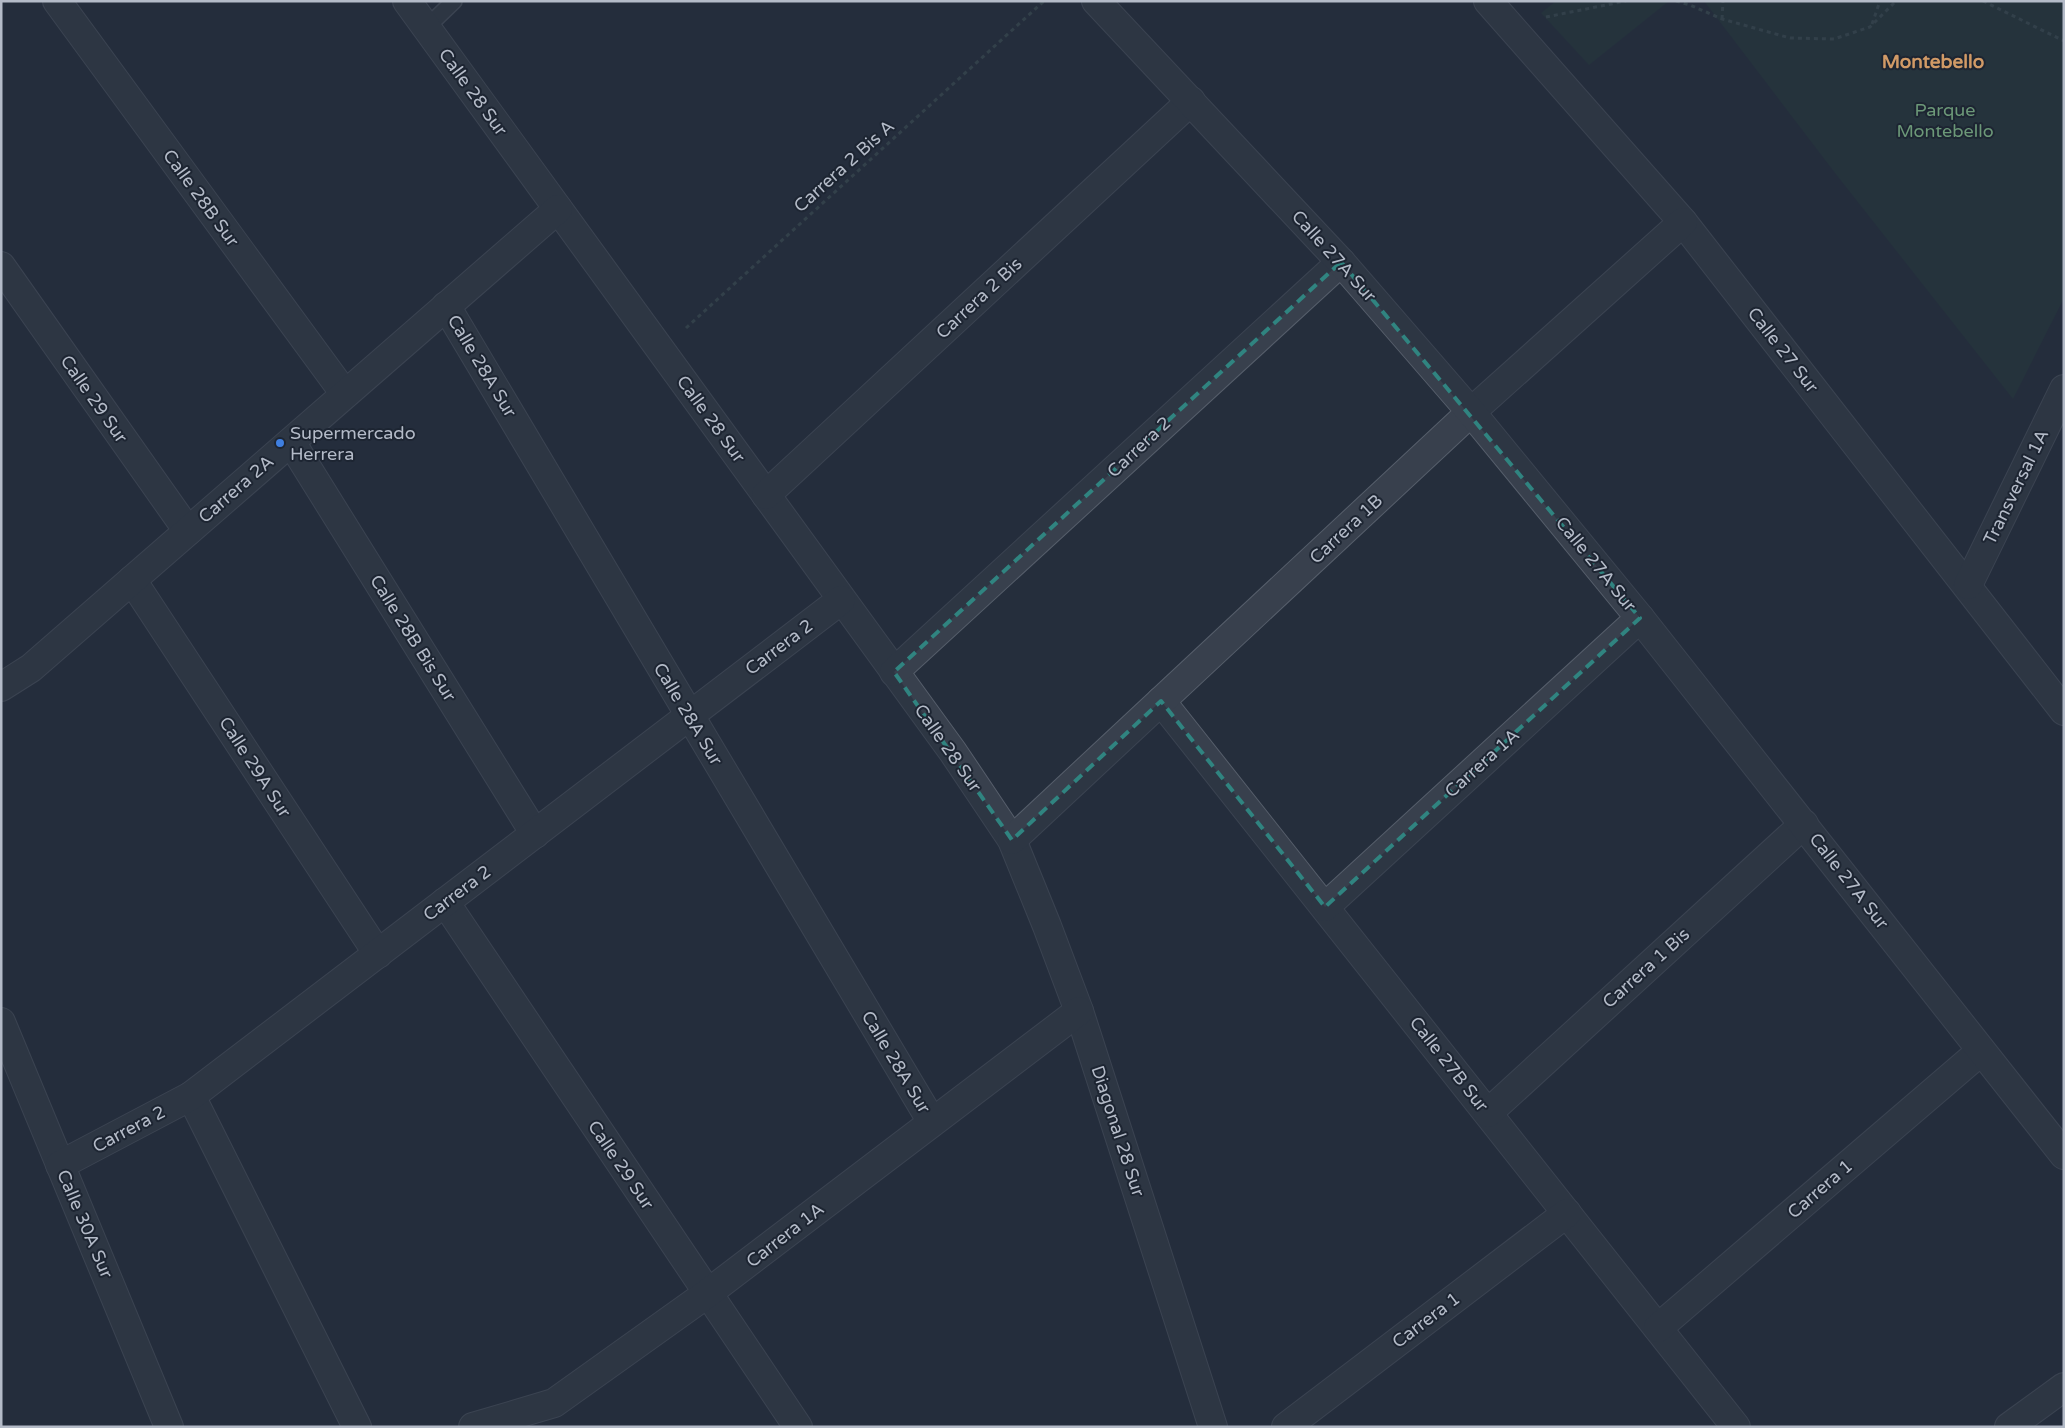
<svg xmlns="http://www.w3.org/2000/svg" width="2065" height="1428" font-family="'Varela Round',sans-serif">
	<rect width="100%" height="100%" fill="#252e3c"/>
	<g fill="#263a3d">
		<path d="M1556,1H1669L1589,65L1541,13Z"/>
		<path d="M1704,1H2064V298L2013,399L1835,173Z"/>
	</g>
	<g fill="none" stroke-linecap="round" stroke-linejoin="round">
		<g stroke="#565e6b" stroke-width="18">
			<path id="service" d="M426,28L454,1"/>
		</g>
		<g stroke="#565e6b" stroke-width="30">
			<g id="minor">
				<path d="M57,1L345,394"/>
				<path d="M407,1L953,752L1012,840L1047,926L1079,1011L1213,1427"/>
				<path d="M1488,1L1683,222L2064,711"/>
				<path d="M1,266L188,531"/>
				<path d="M446,306L932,1122"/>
				<path d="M291,442L535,834"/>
				<path d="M766,495L1191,101"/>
				<path d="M132,580L378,954"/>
				<path d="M1968,585L2064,389"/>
				<path d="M894,672L1341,262"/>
				<path d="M1,687L31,668L558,209"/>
				<path d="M1161,701L1736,1427"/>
				<path d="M1012,840L1471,412L1683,222"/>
				<path d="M445,902L798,1427"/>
				<path d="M1325,907L1640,618"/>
				<path d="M1,1022L169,1427"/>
				<path d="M191,1096L357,1427"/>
				<path d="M1488,1113L1804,824"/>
				<path d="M60,1165L191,1096L841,600"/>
				<path d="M1658,1328L1981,1051"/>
				<path d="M473,1427L554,1403L708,1293L1079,1011"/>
				<path d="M1286,1427L1567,1213"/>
				<path d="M2009,1427L2064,1387"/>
			</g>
		</g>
		<g stroke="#565e6b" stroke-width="30">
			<path id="tertiary" d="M1096,1L1341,262L1471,412L1640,618L2064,1155"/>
		</g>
		<g stroke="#44575b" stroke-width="3" stroke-dasharray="4 4" stroke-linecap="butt">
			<path d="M1676,1L1690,5L1722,19L1790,38L1834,39L1870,27L1896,1"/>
			<path d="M1983,1L2064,41"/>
			<path d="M1546,17L1626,1"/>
			<path d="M1722,19L1723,1"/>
			<path d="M1872,24L1880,1"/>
			<path d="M686,328L1044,1"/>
		</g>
		<use href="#service" stroke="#38404d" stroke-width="15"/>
		<use href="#minor" stroke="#38404d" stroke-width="28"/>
		<use href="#tertiary" stroke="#38404d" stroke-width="28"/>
	</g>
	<path d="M0 0H2065V1428H0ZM1341,262L1640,618L1325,907L1161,701L1012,840L894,672Z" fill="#252e3c" fill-opacity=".55" fill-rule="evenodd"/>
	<path fill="none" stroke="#308480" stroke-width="4" stroke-dasharray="10 6" stroke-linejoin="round" d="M1341,262L1640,618L1325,907L1161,701L1012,840L894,672Z"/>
	<circle fill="#3f7fe0" stroke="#1d2532" stroke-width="2" cx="280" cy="443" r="5"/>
	<g text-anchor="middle" stroke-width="4" stroke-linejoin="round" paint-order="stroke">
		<g font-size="18" fill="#b4bbc8" stroke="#1d2532">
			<text transform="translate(473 92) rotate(54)" y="6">Calle 28 Sur</text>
			<text transform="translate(844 166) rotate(-42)" y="6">Carrera 2 Bis A</text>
			<text transform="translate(201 198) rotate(54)" y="6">Calle 28B Sur</text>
			<text transform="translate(1334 256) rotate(48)" y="6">Calle 27A Sur</text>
			<text transform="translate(979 298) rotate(-43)" y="6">Carrera 2 Bis</text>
			<text transform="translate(1783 350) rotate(52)" y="6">Calle 27 Sur</text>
			<text transform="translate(482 366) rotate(59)" y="6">Calle 28A Sur</text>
			<text transform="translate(94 399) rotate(55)" y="6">Calle 29 Sur</text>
			<text transform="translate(711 419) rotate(54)" y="6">Calle 28 Sur</text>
			<text transform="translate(1139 447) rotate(-43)" y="6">Carrera 2</text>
			<text transform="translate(2016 487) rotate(-64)" y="6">Transversal 1A</text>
			<text transform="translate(236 489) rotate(-41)" y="6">Carrera 2A</text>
			<text transform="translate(1346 529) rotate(-43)" y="6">Carrera 1B</text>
			<text transform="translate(1596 564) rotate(51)" y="6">Calle 27A Sur</text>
			<text transform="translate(413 638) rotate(58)" y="6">Calle 28B Bis Sur</text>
			<text transform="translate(779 647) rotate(-37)" y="6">Carrera 2</text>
			<text transform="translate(688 714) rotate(59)" y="6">Calle 28A Sur</text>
			<text transform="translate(948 748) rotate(55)" y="6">Calle 28 Sur</text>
			<text transform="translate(1482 763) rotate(-42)" y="6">Carrera 1A</text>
			<text transform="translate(255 767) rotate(57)" y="6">Calle 29A Sur</text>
			<text transform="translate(1849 881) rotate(52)" y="6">Calle 27A Sur</text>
			<text transform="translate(457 893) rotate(-37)" y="6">Carrera 2</text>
			<text transform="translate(1646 968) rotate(-42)" y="6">Carrera 1 Bis</text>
			<text transform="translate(896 1062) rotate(59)" y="6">Calle 28A Sur</text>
			<text transform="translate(1449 1064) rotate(52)" y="6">Calle 27B Sur</text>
			<text transform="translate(129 1129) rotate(-28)" y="6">Carrera 2</text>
			<text transform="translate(1118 1131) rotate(72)" y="6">Diagonal 28 Sur</text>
			<text transform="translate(621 1165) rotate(56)" y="6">Calle 29 Sur</text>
			<text transform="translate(1820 1189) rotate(-41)" y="6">Carrera 1</text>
			<text transform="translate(85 1224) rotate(67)" y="6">Calle 30A Sur</text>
			<text transform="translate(785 1235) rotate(-38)" y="6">Carrera 1A</text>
			<text transform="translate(1426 1320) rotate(-37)" y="6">Carrera 1</text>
		</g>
		<g font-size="18" fill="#6c9878" stroke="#1d2532">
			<text x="1945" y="116">Parque<tspan x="1945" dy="21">Montebello</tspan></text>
		</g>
		<g font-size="18" fill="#b4bbc8" stroke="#1d2532" text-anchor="start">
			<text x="290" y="439">Supermercado<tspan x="290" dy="21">Herrera</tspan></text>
		</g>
		<g font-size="19" font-weight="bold" fill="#d19a66" stroke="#1d2532">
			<text x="1933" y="68">Montebello</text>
		</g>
	</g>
	<rect width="2065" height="1428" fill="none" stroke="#b4bbc8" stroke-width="5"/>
</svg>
